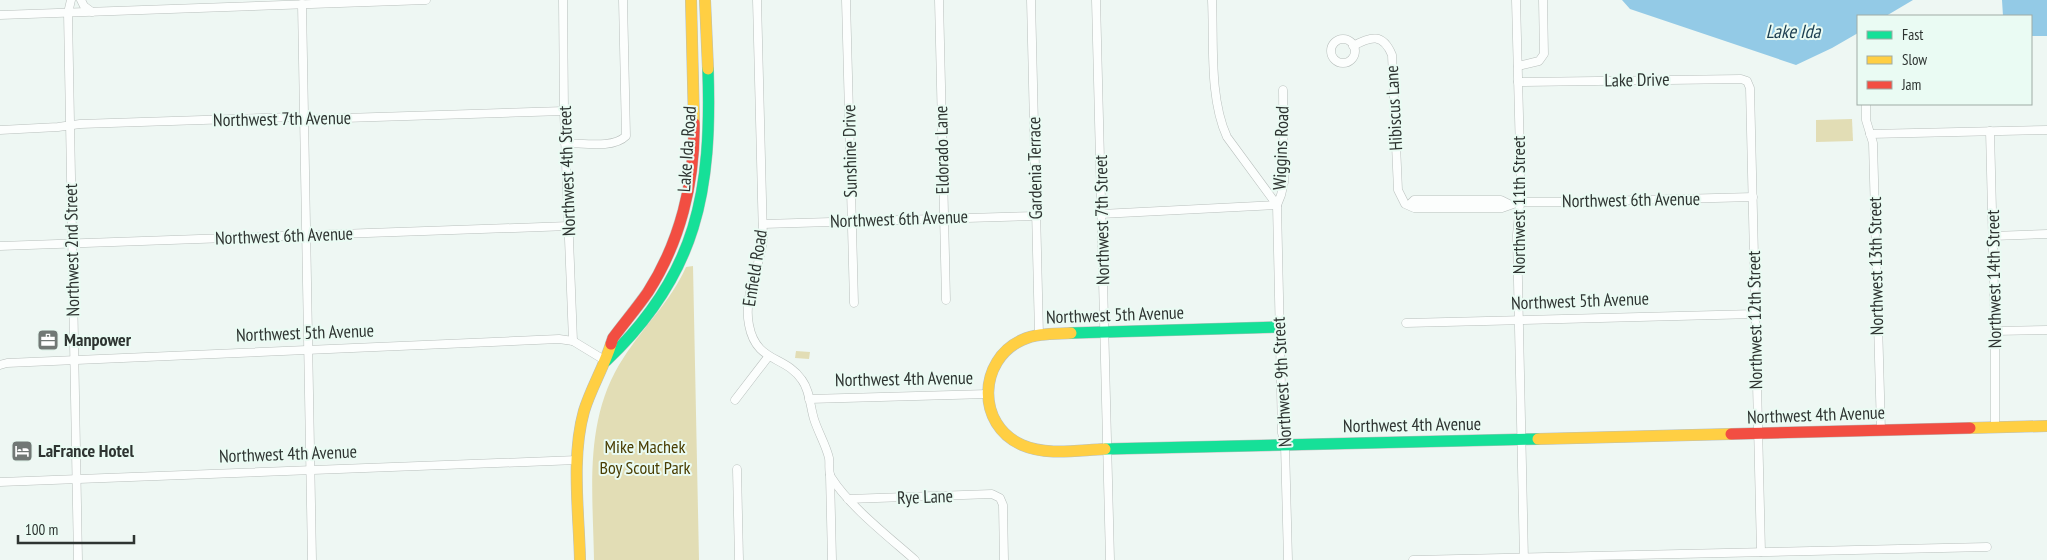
<svg xmlns="http://www.w3.org/2000/svg" width="2047" height="560" font-family="'PT Sans Narrow',sans-serif">
	<rect width="100%" height="100%" fill="#eef7f3"/>
	<g fill="#e2ddb5">
		<path d="M1852,119L1853,141L1816,142V120Z"/>
		<path d="M693,266L699,560H594C593,491 583,418 624,357C644,326 671,301 686,267Z"/>
		<path d="M796,351L810,352L809,359L795,358Z"/>
	</g>
	<g fill="#93cae6">
		<path d="M1622,0H1913L1886,16H1858V33L1832,48L1796,65L1630,9Z"/>
		<path d="M2002,0H2047V36H2031V16H2003Z"/>
	</g>
	<g fill="none" stroke-linecap="round" stroke-linejoin="round">
		<g stroke="#b8bfbc" stroke-width="9">
			<g id="street">
				<path d="M71,0L68,13L78,560"/>
				<path d="M81,0L84,6L92,12"/>
				<path d="M563,0L564,111L573,341"/>
				<path d="M757,0L763,239C760,268 743,296 749,325C756,363 785,355 802,380C810,391 810,406 814,419C818,432 826,445 829,458C830,464 828,472 831,477C849,506 889,537 915,560"/>
				<path d="M846,0L854,303"/>
				<path d="M939,0L946,300"/>
				<path d="M1031,0L1039,335"/>
				<path d="M1096,0L1110,560"/>
				<path d="M1212,0C1214,43 1209,98 1227,137L1277,205"/>
				<path d="M1516,0L1521,193L1517,235L1524,560"/>
				<path d="M302,4L312,560"/>
				<path d="M0,15L426,0"/>
				<circle cx="1343" cy="51" r="12"/>
				<path d="M1353,46C1371,36 1383,33 1392,55L1398,190L1405,204L1414,208H1502L1519,202H1564L1753,197"/>
				<path d="M1518,66L1539,61L1544,54L1543,0"/>
				<path d="M1518,82L1741,79L1747,81L1750,88L1761,552"/>
				<path d="M1283,90L1284,182L1281,195L1277,205L1282,433L1285,445L1288,560"/>
				<path d="M1866,104V120L1873,143L1881,430"/>
				<path d="M0,130L58,127L80,124L292,117L313,119L564,111"/>
				<path d="M1990,131L1995,331V427"/>
				<path d="M1870,134L2047,130"/>
				<path d="M565,143C583,143 613,149 626,136L623,0"/>
				<path d="M1409,205L1414,200H1501L1509,204"/>
				<path d="M1101,214L1277,205"/>
				<path d="M763,224L1036,216"/>
				<path d="M1993,236L2047,234"/>
				<path d="M0,246L569,226"/>
				<path d="M1406,323L1755,314"/>
				<path d="M1995,331L2047,330"/>
				<path d="M0,365L7,363L559,339L573,341L606,361"/>
				<path d="M809,399L988,394"/>
				<path d="M735,400L768,357"/>
				<path d="M737,469L739,560"/>
				<path d="M830,475L832,560"/>
				<path d="M0,482L577,460"/>
				<path d="M848,499L992,494L1000,498L1003,505L1004,560"/>
				<path d="M1413,560L1987,547"/>
			</g>
		</g>
		<g stroke="#b8bfbc" stroke-width="12">
			<g id="fast">
				<path d="M1071,333L1279,327"/>
				<path d="M606,361C698,274 712,190 708,69"/>
				<path d="M1105,449L1538,439"/>
			</g>
		</g>
		<g stroke="#b8bfbc" stroke-width="12">
			<g id="slow">
				<path d="M691,0L694,123"/>
				<path d="M705,0L708,69"/>
				<path d="M1071,333C1055,334 1037,333 1022,340C978,360 976,425 1022,445C1047,456 1078,450 1105,449"/>
				<path d="M1970,428L2047,426"/>
				<path d="M1538,439L1731,434"/>
				<path d="M580,560C579,513 571,457 584,411C591,388 604,367 611,344"/>
			</g>
		</g>
		<g stroke="#b8bfbc" stroke-width="12">
			<g id="jam">
				<path d="M611,344L613,338C624,323 637,308 648,292C680,242 695,182 694,123"/>
				<path d="M1731,434L1970,428"/>
			</g>
		</g>
		<use href="#street" stroke="#fcfefd" stroke-width="8"/>
		<use href="#fast" stroke="#16e098" stroke-width="11"/>
		<use href="#slow" stroke="#ffcf43" stroke-width="11"/>
		<use href="#jam" stroke="#f24e42" stroke-width="11"/>
	</g>
	<defs>
		<g id="office-square" transform="scale(1.125)"><rect x="-9" y="-9" width="18" height="18" rx="4" fill="#717875" stroke="#eafbf3"/><path d="M-6-3h4V-5.5h4V-3h4V5H-6ZM-1-4.5V-3h2v-1.5ZM-6 0V1H6V0Z" fill="#fff"/></g>
		<g id="hotel-square" transform="scale(1.125)"><rect x="-9" y="-9" width="18" height="18" rx="4" fill="#717875" stroke="#eafbf3"/><path d="M-6-4.5h1.5V1H6V5H4.5V3h-9V5H-6ZM-4 0a1.8 1.8 0 1 1 3.6 0ZM.5 0V-2.5h3Q6-2.5 6 0Z" fill="#fff"/></g>
	</defs>
	<g fill-rule="evenodd">
		<use href="#office-square" x="48" y="340"/>
		<use href="#hotel-square" x="22" y="451"/>
	</g>
	<g text-anchor="middle" stroke-width="4" stroke-linejoin="round" paint-order="stroke">
		<g font-size="18" fill="#2e3431" stroke="#eafbf3">
			<text transform="translate(1637 80) rotate(-1)" y="6">Lake Drive</text>
			<text transform="translate(1394 108) rotate(-93)" y="6">Hibiscus Lane</text>
			<text transform="translate(282 119) rotate(-1)" y="6">Northwest 7th Avenue</text>
			<text transform="translate(1281 148) rotate(-88)" y="6">Wiggins Road</text>
			<text transform="translate(687 149) rotate(-86)" y="6">Lake Ida Road</text>
			<text transform="translate(942 150) rotate(-91)" y="6">Eldorado Lane</text>
			<text transform="translate(850 151) rotate(-91)" y="6">Sunshine Drive</text>
			<text transform="translate(1035 168) rotate(-91)" y="6">Gardenia Terrace</text>
			<text transform="translate(567 171) rotate(-92)" y="6">Northwest 4th Street</text>
			<text transform="translate(1631 200) rotate(-1)" y="6">Northwest 6th Avenue</text>
			<text transform="translate(1519 205) rotate(-90)" y="6">Northwest 11th Street</text>
			<text transform="translate(899 219) rotate(-2)" y="6">Northwest 6th Avenue</text>
			<text transform="translate(1102 220) rotate(-91)" y="6">Northwest 7th Street</text>
			<text transform="translate(284 236) rotate(-2)" y="6">Northwest 6th Avenue</text>
			<text transform="translate(72 250) rotate(-91)" y="6">Northwest 2nd Street</text>
			<text transform="translate(1876 266) rotate(-91)" y="6">Northwest 13th Street</text>
			<text transform="translate(755 268) rotate(-81)" y="6">Enfield Road</text>
			<text transform="translate(1994 279) rotate(-91)" y="6">Northwest 14th Street</text>
			<text transform="translate(1580 301) rotate(-2)" y="6">Northwest 5th Avenue</text>
			<text transform="translate(1115 315) rotate(-2)" y="6">Northwest 5th Avenue</text>
			<text transform="translate(1755 320) rotate(-91)" y="6">Northwest 12th Street</text>
			<text transform="translate(305 333) rotate(-2)" y="6">Northwest 5th Avenue</text>
			<text transform="translate(904 379) rotate(-1)" y="6">Northwest 4th Avenue</text>
			<text transform="translate(1282 382) rotate(-93)" y="6">Northwest 9th Street</text>
			<text transform="translate(1816 415) rotate(-2)" y="6">Northwest 4th Avenue</text>
			<text transform="translate(1412 425) rotate(-1)" y="6">Northwest 4th Avenue</text>
			<text transform="translate(288 454) rotate(-2)" y="6">Northwest 4th Avenue</text>
			<text transform="translate(925 497) rotate(-2)" y="6">Rye Lane</text>
		</g>
		<g font-size="18" font-weight="bold" fill="#2e3431" stroke="#eafbf3" text-anchor="start">
			<text x="64" y="346">Manpower</text>
			<text x="38" y="457">LaFrance Hotel</text>
		</g>
		<g font-size="18" fill="#493c00" stroke="#eafbf3">
			<text x="645" y="453">Mike Machek<tspan x="645" dy="21">Boy Scout Park</tspan></text>
		</g>
		<g font-size="19" font-style="italic" fill="#1c3e50" stroke="#eafbf3">
			<text x="1793" y="38">Lake Ida</text>
		</g>
	</g>
	<rect x="1857" y="15" width="175" height="90" fill="#eafbf3" stroke="#9faba5"/>
	<rect x="1867" y="31" width="25" height="8" fill="#16e098" stroke="#9faba5"/>
	<text x="1902" y="40" font-size="15" fill="#2e3431">Fast</text>
	<rect x="1867" y="56" width="25" height="8" fill="#ffcf43" stroke="#9faba5"/>
	<text x="1902" y="65" font-size="15" fill="#2e3431">Slow</text>
	<rect x="1867" y="81" width="25" height="8" fill="#f24e42" stroke="#9faba5"/>
	<text x="1902" y="90" font-size="15" fill="#2e3431">Jam</text>
	<path d="M18 535v8h116v-8" fill="none" stroke="#2e3431" stroke-width="2.5"/>
	<text x="25" y="535" font-size="15" fill="#2e3431" stroke="#eafbf3" stroke-width="4" paint-order="stroke">100 m</text>
</svg>
